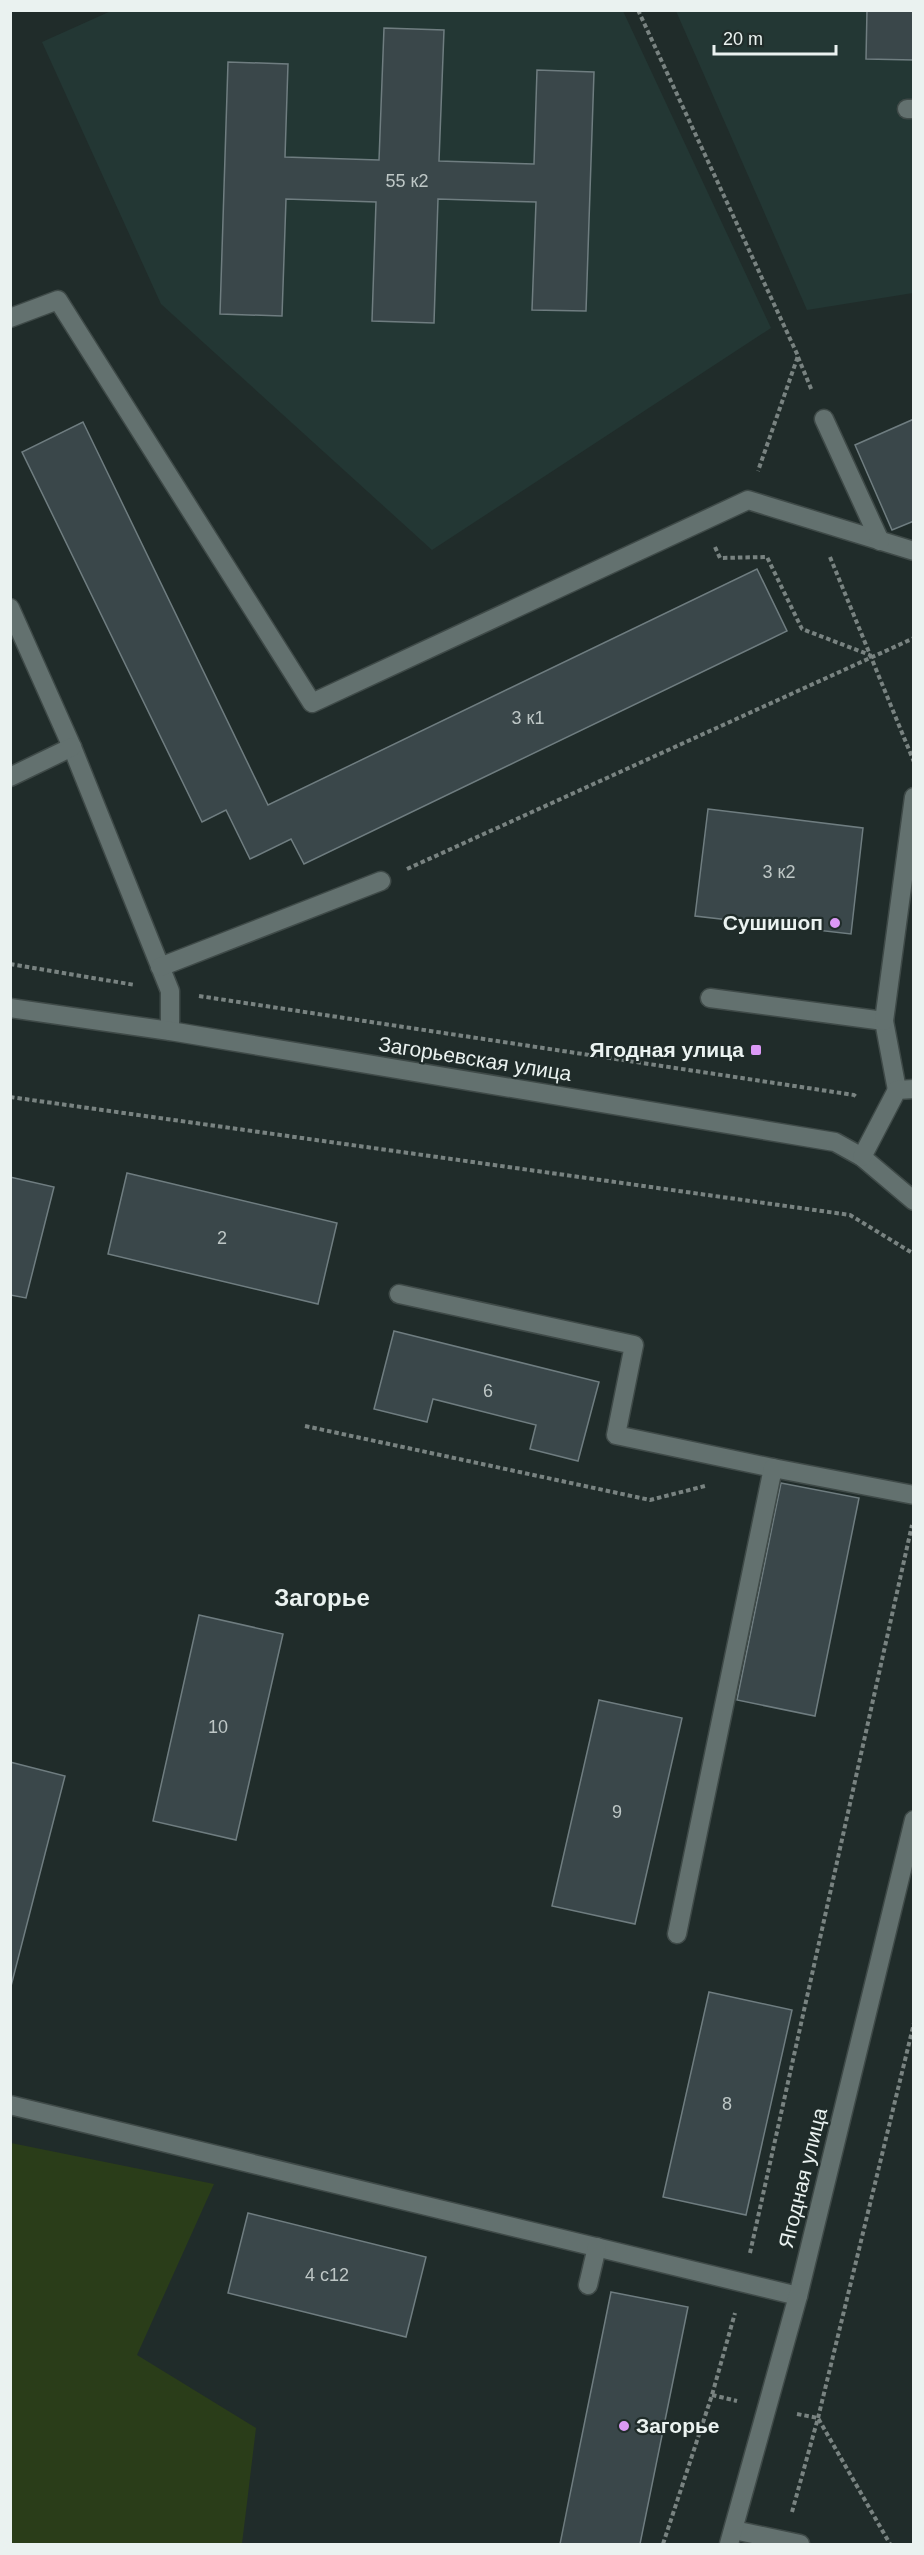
<svg xmlns="http://www.w3.org/2000/svg" width="924" height="2555" font-family="Arial,sans-serif">
	<rect width="100%" height="100%" fill="#202c2a"/>
	<g fill="#233734">
		<path d="M111,11H623L771,328L432,550L161,304L42,42Z"/>
		<path d="M676,11H913V293L807,310Z"/>
	</g>
	<path fill="#2a3d19" d="M11,2143L214,2184L137,2355L256,2428L242,2544H11Z"/>
	<g fill="#3a474a" stroke="#6f7d80" stroke-width="1.5">
		<path d="M867,10H914V60L866,59Z"/>
		<path d="M384,28L444,30L439,161L534,164L537,70L594,72L586,311L532,310L536,202L438,199L434,323L372,321L376,202L286,199L282,316L220,314L228,62L288,64L285,157L379,160Z"/>
		<path d="M914,419V521L892,530L855,445Z"/>
		<path d="M83,422L268,805L757,569L787,631L304,864L291,839L250,859L226,810L202,822L22,452Z"/>
		<path d="M708,809L863,828L851,934L695,916Z"/>
		<path d="M127,1173L337,1223L318,1304L108,1254Z"/>
		<path d="M10,1177L54,1187L26,1298L10,1295Z"/>
		<path d="M394,1331L599,1382L578,1461L530,1449L536,1425L433,1399L427,1422L374,1409Z"/>
		<path d="M781,1483L859,1498L815,1716L737,1700Z"/>
		<path d="M199,1615L283,1634L236,1840L153,1821Z"/>
		<path d="M599,1700L682,1718L635,1924L552,1906Z"/>
		<path d="M10,1762L65,1776L10,1990Z"/>
		<path d="M709,1992L792,2010L746,2215L663,2197Z"/>
		<path d="M248,2213L426,2257L406,2337L228,2293Z"/>
		<path d="M611,2292L688,2307L640,2544H560Z"/>
	</g>
	<g fill="none" stroke-linecap="round" stroke-linejoin="round">
		<g stroke="#3f4a48" stroke-width="21">
			<g id="minor">
				<path d="M907,109H914"/>
				<path d="M10,318L58,300L312,703L748,500L914,551"/>
				<path d="M824,419L880,541"/>
				<path d="M10,608L72,747L170,991V1031"/>
				<path d="M10,777L72,747"/>
				<path d="M160,967L381,881"/>
				<path d="M710,998L884,1021L897,1090"/>
				<path d="M10,1008L170,1031L835,1142L862,1157L914,1201"/>
				<path d="M884,1021L914,797"/>
				<path d="M862,1157L897,1090L914,1089"/>
				<path d="M399,1294L634,1345L616,1435L773,1468"/>
				<path d="M677,1934L773,1468L914,1495"/>
				<path d="M10,2105L798,2296"/>
				<path d="M588,2285L597,2247"/>
				<path d="M734,2530L800,2544"/>
				<path d="M729,2544L798,2296L914,1820"/>
			</g>
		</g>
		<g stroke="#798381" stroke-width="4" stroke-dasharray="4.5 3" stroke-linecap="butt">
			<path d="M638,10L798,356L758,471"/>
			<path d="M798,357L812,391"/>
			<path d="M715,547L720,558L767,557L802,629L870,655"/>
			<path d="M830,557L914,762"/>
			<path d="M407,869L914,638"/>
			<path d="M10,964L135,985"/>
			<path d="M199,996L854,1095L858,1098"/>
			<path d="M10,1097L850,1215L914,1254"/>
			<path d="M305,1426L650,1500L705,1486"/>
			<path d="M750,2253L912,1525"/>
			<path d="M712,2395L737,2401"/>
			<path d="M797,2414L818,2418L890,2544"/>
			<path d="M792,2512L818,2418L914,2023"/>
			<path d="M663,2544L712,2395L735,2313"/>
		</g>
		<use href="#minor" stroke="#63716f" stroke-width="18"/>
	</g>
	<g fill="#db99f5" stroke="#202c2a" stroke-width="2">
		<circle cx="835" cy="923" r="6"/>
		<rect x="750" y="1044" width="12" height="12" rx="3"/>
		<circle cx="624" cy="2426" r="6"/>
	</g>
	<g text-anchor="middle" stroke-width="4.5" stroke-linejoin="round" paint-order="stroke">
		<g font-size="18" fill="#bec7c6">
			<text x="407" y="187">55 к2</text>
			<text x="528" y="724">3 к1</text>
			<text x="779" y="878">3 к2</text>
			<text x="222" y="1244">2</text>
			<text x="488" y="1397">6</text>
			<text x="218" y="1733">10</text>
			<text x="617" y="1818">9</text>
			<text x="727" y="2110">8</text>
			<text x="327" y="2281">4 с12</text>
		</g>
		<g font-size="21" font-weight="bold" fill="#eaf2f0" stroke="#202c2a" text-anchor="end">
			<text x="823" y="930">Сушишоп</text>
			<text x="744" y="1057">Ягодная улица</text>
			<text x="636" y="2433" text-anchor="start">Загорье</text>
		</g>
		<g font-size="21" fill="#eaf2f0" stroke="#202c2a">
			<text transform="translate(475 1059) rotate(9)" y="7">Загорьевская улица</text>
			<text transform="translate(803 2178) rotate(-76)" y="7">Ягодная улица</text>
		</g>
		<g font-size="24" font-weight="bold" fill="#eaf2f0" stroke="#202c2a">
			<text x="322" y="1606">Загорье</text>
		</g>
	</g>
	<rect width="924" height="2555" fill="none" stroke="#eaf2f0" stroke-width="24"/>
	<path d="M714 45v9h122v-9" fill="none" stroke="#eaf2f0" stroke-width="3"/>
	<text x="723" y="45" font-size="18" fill="#eaf2f0" stroke="#202c2a" stroke-width="4.5" paint-order="stroke">20 m</text>
</svg>
